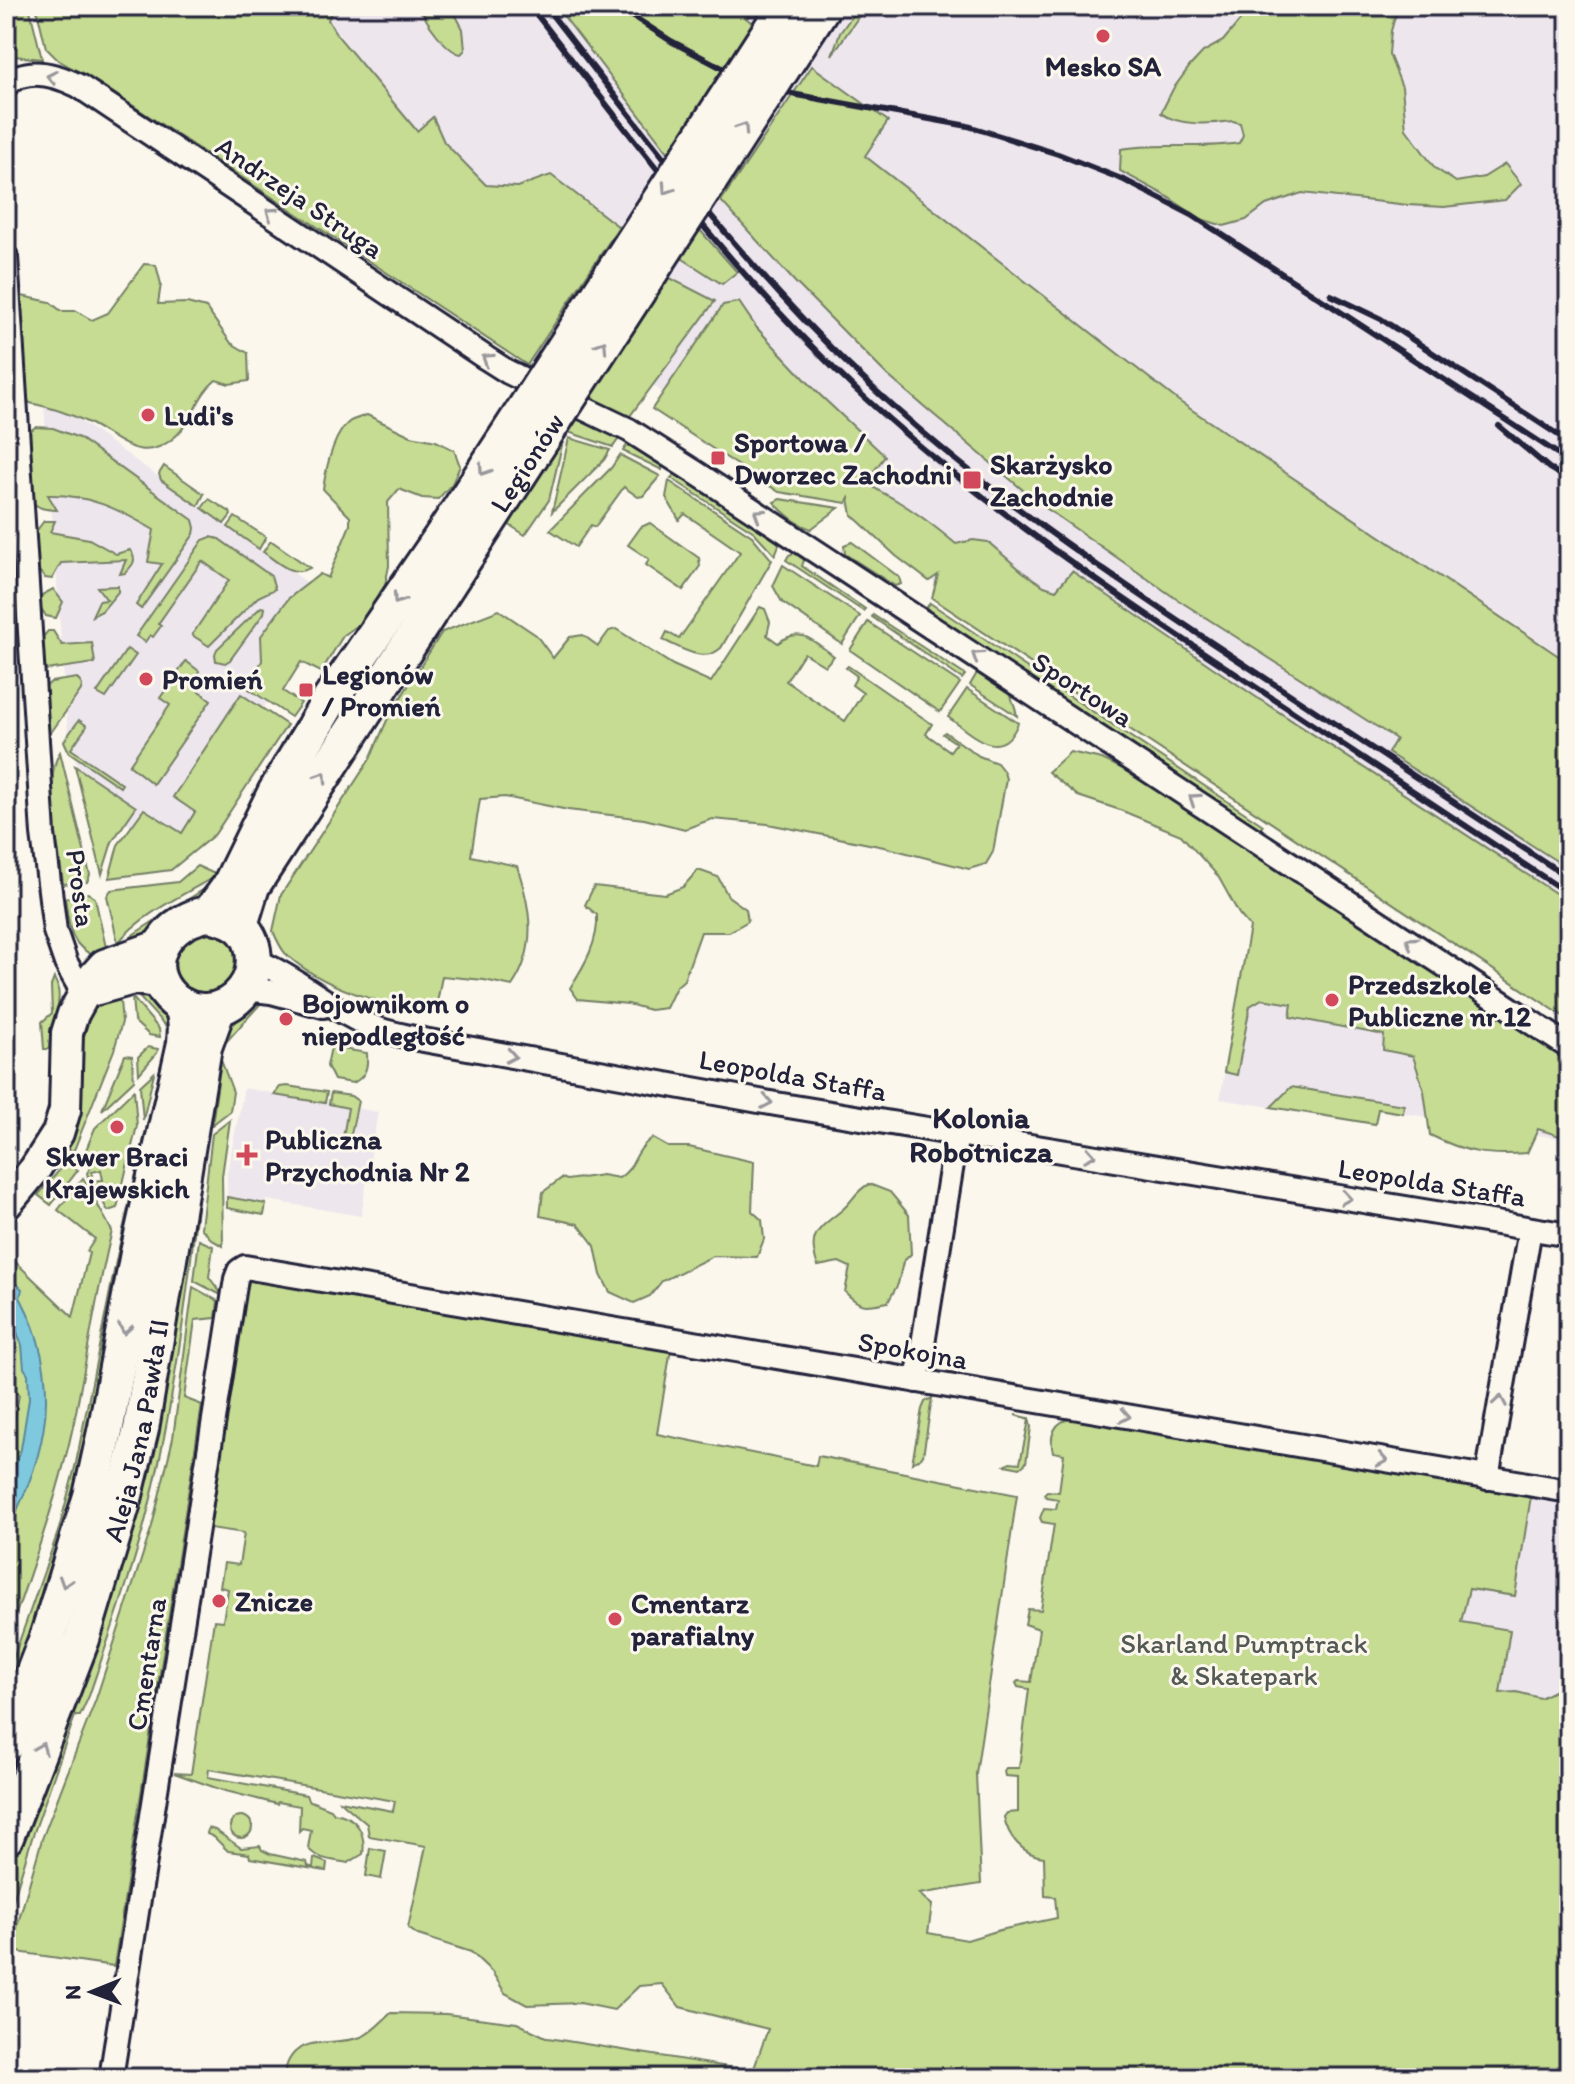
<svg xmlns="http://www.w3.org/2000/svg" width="1575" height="2084" font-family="Itim,sans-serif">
	<rect width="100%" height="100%" fill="#fbf7ec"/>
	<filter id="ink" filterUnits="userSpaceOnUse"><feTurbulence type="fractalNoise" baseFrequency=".0125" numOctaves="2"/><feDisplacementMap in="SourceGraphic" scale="16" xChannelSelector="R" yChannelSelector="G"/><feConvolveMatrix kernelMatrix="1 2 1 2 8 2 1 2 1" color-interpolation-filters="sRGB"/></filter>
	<g filter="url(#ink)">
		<g fill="#eee6ed">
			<path d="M317,6H780L818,50L846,6H1569V661L1180,402L865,156L1569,815V1002L934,582L928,574L854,511L813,483L684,407L561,322Z"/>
			<path d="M44,406L84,412L79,420L333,601L168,855L99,802L69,748Z"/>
			<path d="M1257,887L1569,1094V1140L1378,1109L1375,1124L1220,1099Z"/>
			<path d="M244,1088L378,1112L361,1216L267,1200L264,1215L227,1208V1173Z"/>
			<path d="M1533,1489L1569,1495V1695L1498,1704L1460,1622L1468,1589L1515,1596Z"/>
		</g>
		<g fill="#c5dc92" stroke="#747f66" stroke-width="2">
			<path d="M6,6H29L42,59L14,56L6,46Z"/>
			<path d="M36,6H335L328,20L337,35L417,131L433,117L444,142L486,185L517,187L551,175L619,227L527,365L100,84L58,60L46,48Z"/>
			<path d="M420,6H451L463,29L465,50L461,54C447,52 424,20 420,6Z"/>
			<path d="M556,6H763L746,18L756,26L671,156Z"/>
			<path d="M859,6H866L832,55L840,33Z"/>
			<path d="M1252,6H1398L1391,31L1389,54L1402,87L1406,129L1435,168L1456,182L1484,177L1505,164L1521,184L1505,200L1444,207L1408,205L1302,193L1266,205L1246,220L1224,226L1201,219L1165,195L1120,171L1121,149C1160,142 1199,150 1239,143L1243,135L1240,123L1233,121C1211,124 1180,127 1161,113L1173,89L1190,66L1203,52L1223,41Z"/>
			<path d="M812,66L888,121L865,156L1180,402L1569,663V869L1388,753L1396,739L1175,598L1037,502L887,375L795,282L721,201Z"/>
			<path d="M699,229L737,272L722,284L680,257Z"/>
			<path d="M144,264L156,265L161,284L158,304L187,303L206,308L231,343L248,353L249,381L229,384L216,380C197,395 194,419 177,435C143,467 121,440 89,423C71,414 49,407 30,403L25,397L22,356V296L50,302L61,311H76L92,320L108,313Z"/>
			<path d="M668,277L715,301L627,420L587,401Z"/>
			<path d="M739,302L756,327L819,394L885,456L866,482C877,491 888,495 899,502C919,514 938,529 956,544L973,540L988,542L1023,572L1044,586L1056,590L1072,571L1259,699L1569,902V1020L932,598L938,575L929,581L896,556L852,515L849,498L846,503L779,492L652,409L723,305Z"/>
			<path d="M367,415L411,436L436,441L454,450L460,466L452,484L438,499L422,498L399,489L388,502L389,566L385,585L364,620L343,636L321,672L301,662L283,691L301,703L291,717L246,687L262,661L261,636L289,598L320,574L328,578L350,525V517L323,489C326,469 332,436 349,422C353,419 362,417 367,415Z"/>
			<path d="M577,417L620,437L613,447L568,432Z"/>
			<path d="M35,427L53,428L79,438L193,520L195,528L194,534L141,609L136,605L162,564L148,562L154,530C120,510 89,494 48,495L57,510C47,509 39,510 32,501L27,434Z"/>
			<path d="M564,437L549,500L525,535L508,524Z"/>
			<path d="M569,438L610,450L604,460L552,512Z"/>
			<path d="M629,442L662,463V470L623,451Z"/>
			<path d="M620,455L660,476L643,496L638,497L624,487L595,527L591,525L576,547L550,530L611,468Z"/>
			<path d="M164,466L204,494L198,506L161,480L159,474Z"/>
			<path d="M678,472L777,538L779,545L775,555L754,532L671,478Z"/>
			<path d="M669,481L752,536L772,560L721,648C703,664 682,648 663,640L667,632L679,639L740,552L685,514L679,520L666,497Z"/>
			<path d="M209,499L230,512L231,515L224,524L202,508Z"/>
			<path d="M780,499L839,508L811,529C796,524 784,514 774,502Z"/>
			<path d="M235,517L266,537L259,549L228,527Z"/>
			<path d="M44,521H55L50,532L89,539L116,554L130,550C138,560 133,565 125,573L120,574L126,560L61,563L52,579L45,578L37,569L34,534Z"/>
			<path d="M650,523L699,558L700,566L683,590L646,565L649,559L628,545L641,527Z"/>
			<path d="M211,537L219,539L271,576L275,589L258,597L209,646L192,635L229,580L202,561L158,624L161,626L153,637L150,635L145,642L136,636L203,540Z"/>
			<path d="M8,540H13L17,598L12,597Z"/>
			<path d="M270,542H273L310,568C292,578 278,562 263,552Z"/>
			<path d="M852,542L899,577L901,584L895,586L845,554L844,545Z"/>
			<path d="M798,551L806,554L802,566L865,609L863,611L786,560L789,555Z"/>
			<path d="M783,565L860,616L842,644L782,602L773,586Z"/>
			<path d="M118,586V592L102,611L92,616L99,601L107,600L97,587Z"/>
			<path d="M53,589L63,602L56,618L46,616L39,605L42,595Z"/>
			<path d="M930,603L1263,825L1260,830L930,612L927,607Z"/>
			<path d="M261,607L265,608L264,613L230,660L225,663L216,661L215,654L217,649Z"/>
			<path d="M760,607L765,609L770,622L767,635L778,643C801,625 814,642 834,656L825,666L804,653L786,681L845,721L863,693L852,685L857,676L846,668L848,666L932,724L926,734L950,751L956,743L943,734L945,732L979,756L997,763L1004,772L1006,779L993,852L986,864L969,869L884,847L768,824L712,819L685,829L644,819L568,810L505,797L480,799L471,856L517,866C531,908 538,948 512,986L484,980L442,976L435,1014C386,1005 322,989 285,953C280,947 276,938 273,931L281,895L370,759L388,718L442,632L499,610L536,635L553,658L570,637L583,635L598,646L609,631L616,629L673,665L711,682Z"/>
			<path d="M873,615L965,675L962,679L872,617Z"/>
			<path d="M868,622L960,683L940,712L850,650Z"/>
			<path d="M48,631H53L62,645L92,643L95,663L46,670L42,664L41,639Z"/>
			<path d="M127,649L136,655L106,698L97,693Z"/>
			<path d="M186,661L199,671L192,686L211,700L153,784L129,765L170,705L160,698Z"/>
			<path d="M980,668C1000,682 1013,691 1017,716L970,685Z"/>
			<path d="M77,678L82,685L81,690L50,734L47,732L44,688L51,682Z"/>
			<path d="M967,689L1018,723C1001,766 969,732 948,717Z"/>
			<path d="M241,694L287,725L215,834L171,870L109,878L118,845L144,809L182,833L195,812L173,797Z"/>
			<path d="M79,720L87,726L71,749L122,784L120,787L69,752L64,741Z"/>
			<path d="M60,752L90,875L87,882L63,884C60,848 41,783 60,752Z"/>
			<path d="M1070,752L1102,759L1158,786L1569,1062V1139L1538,1129L1527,1153C1487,1156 1466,1153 1430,1135L1424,1091L1413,1056L1383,1050L1384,1035L1290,1017L1292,1004L1262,999L1250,1006L1237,1075L1224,1072L1250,927L1239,914L1218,876L1181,835L1120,810L1078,796L1048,772Z"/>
			<path d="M75,766L136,807L112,842L102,874Z"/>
			<path d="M197,866L215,874L214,877C184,894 137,917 118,943L107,896L111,890L178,882Z"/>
			<path d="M698,870L718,877L728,896L746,909L748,921L729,932H701L684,980L676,987L666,1008L650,1010L628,1004L578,999L570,988C584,966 599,941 597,915L585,905L594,886L665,894L683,887Z"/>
			<path d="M212,884L220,885L151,934L126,944L134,934Z"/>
			<path d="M88,893L95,898L107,952L95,956C68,946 69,922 65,898Z"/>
			<circle cx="206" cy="963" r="31"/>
			<path d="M54,978C67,1000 49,1025 49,1049H44L42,1022L52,1013L51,986Z"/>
			<path d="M137,990C157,998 169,1009 170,1031L140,998Z"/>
			<path d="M119,991L122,1022L114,1050L74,1150H67C75,1132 80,1115 81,1095C84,1054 72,1012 119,991Z"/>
			<path d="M132,997L159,1029L160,1037L149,1035L134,1021Z"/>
			<path d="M262,1002L227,1041L214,1039L217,1033L246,1007Z"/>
			<path d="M148,1047L158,1049L157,1053L139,1074L138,1057Z"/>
			<path d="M331,1047L367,1053C368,1067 366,1077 353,1083L334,1080L327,1066Z"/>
			<path d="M125,1055L132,1056L134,1080L102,1110Z"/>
			<path d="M173,1055L75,1505L6,1709V1679L59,1529L76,1463L117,1256L161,1065Z"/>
			<path d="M221,1060L233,1092L230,1111L212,1125Z"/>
			<path d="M154,1073L143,1120L140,1086Z"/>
			<path d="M287,1086L327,1092L325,1103L274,1095L280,1087Z"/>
			<path d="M1291,1087L1404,1105L1403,1113L1378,1109L1375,1124L1271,1107Z"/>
			<path d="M134,1090L137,1126L117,1208L108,1211L91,1181L103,1180L101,1170L92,1172V1176L88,1177L87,1173L93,1164L87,1160L82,1165L81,1162L95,1128Z"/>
			<path d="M331,1093L351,1096L358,1101L350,1139L347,1143H342L348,1108L329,1104Z"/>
			<path d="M208,1109C194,1234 182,1359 155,1481C139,1554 113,1625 89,1696L80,1716H75L32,1838L6,1923V1877L40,1783Z"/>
			<path d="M230,1120L222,1176L223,1246L212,1240L201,1228L212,1134Z"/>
			<path d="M652,1138L668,1147H689L754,1162L752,1211L762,1220L764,1239L757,1257L713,1256L662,1281L650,1296L634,1303L610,1292L601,1275L595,1246L578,1224L540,1216L543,1192L562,1178L567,1180L602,1175L619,1178C637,1166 633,1152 652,1138Z"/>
			<path d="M68,1165L78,1170L51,1205L38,1195L63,1166Z"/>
			<path d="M83,1178L112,1231C96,1294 87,1358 74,1422C58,1497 31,1570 6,1643V1462L19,1395L6,1382V1253L73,1317L89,1253L87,1251L95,1239L58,1210Z"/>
			<path d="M869,1184L890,1192L909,1215L911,1254L903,1262L898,1284L888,1302C865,1306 862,1309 845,1292L850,1267L839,1262L818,1266C806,1234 819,1229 842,1210C854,1200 854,1192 869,1184Z"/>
			<path d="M227,1197L266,1204L264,1215L227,1208Z"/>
			<path d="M199,1240L213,1246L209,1277L223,1296L194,1281Z"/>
			<path d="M248,1275L671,1349L657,1434L816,1466L818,1456L1017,1495L976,1774L981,1884L919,1894L932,1905L928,1933L967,1940L1000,1930L1057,1918L1055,1897L1045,1896L1044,1857C1023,1855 1008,1837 1004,1817L1007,1813L1018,1812V1777L1005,1776L1004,1771L1006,1768H1019L1029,1689L1018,1687L1016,1683L1018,1681L1031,1682L1039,1629L1025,1624L1028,1609L1041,1610L1054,1524L1042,1522L1040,1518L1044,1508L1056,1509L1058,1499L1046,1497L1044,1494L1047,1491L1059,1492L1064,1454L1053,1452C1049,1437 1054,1420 1072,1419L1531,1496L1515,1596L1469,1589L1461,1622L1510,1630L1500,1693L1517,1692L1540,1698L1566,1685V1659H1569V2078H284C289,2030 332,2048 361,2037C372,2033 383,2020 391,2013L446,2014L517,2023L548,2038L753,2071L768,2029L680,2007L662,1984L639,1986L614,2010L580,2003L527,2005L505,1993L492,1972L471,1952L418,1935L408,1928L426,1846L369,1836L367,1824L340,1801L393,1811L395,1801L209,1769L208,1777L306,1795L308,1800L331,1809L334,1813C357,1816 366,1833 363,1854L348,1863C333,1860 317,1860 308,1848L311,1830L302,1828L299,1831L300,1806L278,1802L277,1804L222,1790L174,1773L191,1774L214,1620L223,1621L228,1589L220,1587L224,1563L239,1565L244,1533L210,1528Z"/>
			<path d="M193,1287L218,1301L216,1318L195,1320L184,1398L202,1405L114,1966L10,1951L42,1839L96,1699L152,1526L173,1438Z"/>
			<path d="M932,1398L923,1456L912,1463L922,1409L925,1402Z"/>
			<path d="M1015,1415L1029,1418L1031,1427L1026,1463L1020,1468L1005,1465L1010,1462L1020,1463L1029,1420Z"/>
			<circle cx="241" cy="1827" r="11"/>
			<path d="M208,1828L215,1830L241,1848L260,1846L262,1850L270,1854L307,1862L308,1866L313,1868L314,1858L327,1863L326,1871L250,1858L249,1854L228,1851L214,1837L207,1834Z"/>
			<path d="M370,1848L386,1851L381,1879L366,1876Z"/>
		</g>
		<path fill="#7fc9df" stroke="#5a869d" stroke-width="2" d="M6,1274L22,1289L20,1297C63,1378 49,1453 6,1532V1492L21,1449L29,1399L28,1374L24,1368L22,1345L6,1306Z"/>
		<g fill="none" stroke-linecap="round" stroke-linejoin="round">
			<g stroke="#22223b" stroke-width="28">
				<g id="street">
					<path d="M6,85C27,65 57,75 79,86L486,358L508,372L629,430L698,474L1569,1047"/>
					<path d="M6,257L43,834L55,931L66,963L83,993"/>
					<path d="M254,960C299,978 335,1014 381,1030C393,1034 406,1036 418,1039L776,1104L1569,1235"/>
					<path d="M246,989L271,992L323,1006"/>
					<path d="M917,1381L957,1133"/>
					<path d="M1487,1478L1530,1229"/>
					<path d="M111,2078L236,1279L239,1271L245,1267L1569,1491"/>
				</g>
			</g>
			<g stroke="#22223b" stroke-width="36">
				<g id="secondary">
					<path d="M83,993L133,979L160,982"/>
					<path d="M6,1204L35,1169L58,1133L65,1110L67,1033L73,1014L94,976L104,965L161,945"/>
				</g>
			</g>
			<g stroke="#22223b" stroke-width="40">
				<g id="primary">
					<path d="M209,914L229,887L275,793L331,698L442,536"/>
					<path d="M209,914C218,916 229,919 237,924C258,938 258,972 244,990C225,1016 186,1019 166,992C139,957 172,918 209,914Z"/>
					<path d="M240,925L252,886L468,553"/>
					<path d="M6,1744L48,1635L91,1496L106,1427L138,1253L185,1043L186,1026L183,1006"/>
					<path id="s1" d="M6,1837L82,1639L124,1499L141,1429L204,1047L217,1011"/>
				</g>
			</g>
			<use href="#street" stroke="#fbf7ec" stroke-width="22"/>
			<use href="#secondary" stroke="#fbf7ec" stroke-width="30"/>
			<use href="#primary" stroke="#fbf7ec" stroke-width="34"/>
			<g stroke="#22223b" stroke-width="6">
				<path d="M530,6C632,137 731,272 852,386C972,498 1108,590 1245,680C1353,751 1461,823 1569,894"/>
				<path d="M545,6C644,133 741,263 858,374C977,488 1113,578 1250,668C1357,738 1463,808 1569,878"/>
				<path d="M617,6L671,41L743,79L792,94L968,126L1058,154L1124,180L1192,215L1569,461"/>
				<path d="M1331,295L1381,319L1569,442"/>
				<path d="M1499,426L1549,468L1569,480"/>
			</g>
			<g stroke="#22223b" stroke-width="40" stroke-linecap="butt">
				<g id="primary-bridge">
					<path d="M442,536L786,6"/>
					<path id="s2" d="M468,553L823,6"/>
				</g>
			</g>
			<use href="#primary-bridge" stroke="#fbf7ec" stroke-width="34"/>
		</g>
		<defs><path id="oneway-chevron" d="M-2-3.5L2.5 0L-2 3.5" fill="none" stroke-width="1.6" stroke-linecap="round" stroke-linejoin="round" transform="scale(2)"/></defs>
		<g stroke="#99979c">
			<use href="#oneway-chevron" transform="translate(52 77) rotate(-169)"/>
			<use href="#oneway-chevron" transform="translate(743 128) rotate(-57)"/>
			<use href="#oneway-chevron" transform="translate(667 189) rotate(123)"/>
			<use href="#oneway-chevron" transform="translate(271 213) rotate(-146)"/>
			<use href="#oneway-chevron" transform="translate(602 346) rotate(-57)"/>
			<use href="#oneway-chevron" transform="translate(487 359) rotate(-147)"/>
			<use href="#oneway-chevron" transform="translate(484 470) rotate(123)"/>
			<use href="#oneway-chevron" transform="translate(759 514) rotate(-147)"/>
			<use href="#oneway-chevron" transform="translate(398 599) rotate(124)"/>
			<use href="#oneway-chevron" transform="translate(977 656) rotate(-147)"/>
			<use href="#oneway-chevron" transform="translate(322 777) rotate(-57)"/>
			<use href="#oneway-chevron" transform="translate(1194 799) rotate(-146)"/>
			<use href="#oneway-chevron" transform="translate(1411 942) rotate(-146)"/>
			<use href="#oneway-chevron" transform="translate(511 1056) rotate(10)"/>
			<use href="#oneway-chevron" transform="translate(767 1102) rotate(10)"/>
			<use href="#oneway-chevron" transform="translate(1090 1155) rotate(10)"/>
			<use href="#oneway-chevron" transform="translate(1346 1198) rotate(9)"/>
			<use href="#oneway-chevron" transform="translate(125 1329) rotate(100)"/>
			<use href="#oneway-chevron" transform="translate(1500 1401) rotate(-80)"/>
			<use href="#oneway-chevron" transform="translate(1125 1416) rotate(10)"/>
			<use href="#oneway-chevron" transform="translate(1382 1460) rotate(10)"/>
			<use href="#oneway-chevron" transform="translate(65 1582) rotate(108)"/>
			<use href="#oneway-chevron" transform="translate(41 1748) rotate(-68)"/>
		</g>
	</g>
	<g fill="#d1495b" stroke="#fbf7ec" stroke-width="3">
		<circle cx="1103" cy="36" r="8"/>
		<circle cx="148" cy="415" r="8"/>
		<rect x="710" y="450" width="16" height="16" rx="4"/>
		<rect x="962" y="470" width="20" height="20" rx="4"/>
		<circle cx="146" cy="679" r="8"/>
		<rect x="298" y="682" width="16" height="16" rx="4"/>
		<circle cx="1332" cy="1000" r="8"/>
		<circle cx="286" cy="1019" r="8"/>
		<circle cx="117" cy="1127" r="8"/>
		<path d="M243 1143h8v8h8v8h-8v8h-8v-8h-8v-8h8z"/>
		<circle cx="219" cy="1601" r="8"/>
		<circle cx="615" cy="1619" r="8"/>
	</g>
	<g text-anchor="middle" stroke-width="6" stroke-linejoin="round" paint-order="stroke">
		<g font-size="28" font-weight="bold" fill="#22223b" stroke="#fbf7ec" text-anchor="start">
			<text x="1103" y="76" text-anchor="middle">Mesko SA</text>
			<text x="164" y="425">Ludi's</text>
			<text x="734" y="452">Sportowa /<tspan x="734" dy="32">Dworzec Zachodni</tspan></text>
			<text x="990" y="474">Skarżysko<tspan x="990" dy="32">Zachodnie</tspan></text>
			<text x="322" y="684">Legionów<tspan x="322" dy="32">/ Promień</tspan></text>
			<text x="162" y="689">Promień</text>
			<text x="1348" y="994">Przedszkole<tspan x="1348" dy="32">Publiczne nr 12</tspan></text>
			<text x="302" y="1013">Bojownikom o<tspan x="302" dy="32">niepodległość</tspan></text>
			<text x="265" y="1149">Publiczna<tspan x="265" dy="32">Przychodnia Nr 2</tspan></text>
			<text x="117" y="1166" text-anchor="middle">Skwer Braci<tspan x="117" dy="32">Krajewskich</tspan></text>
			<text x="235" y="1611">Znicze</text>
			<text x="631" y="1613">Cmentarz<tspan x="631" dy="32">parafialny</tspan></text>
		</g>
		<g font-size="28" fill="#22223b" stroke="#fbf7ec">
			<text transform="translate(300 197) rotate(34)" y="10">Andrzeja Struga</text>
			<text dy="10" stroke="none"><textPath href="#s2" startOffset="108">Legionów</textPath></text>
			<text transform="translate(1083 689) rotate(33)" y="10">Sportowa</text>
			<text transform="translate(81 888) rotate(82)" y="10">Prosta</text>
			<text transform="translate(793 1075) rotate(10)" y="10">Leopolda Staffa</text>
			<text transform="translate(1432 1182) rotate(9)" y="10">Leopolda Staffa</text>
			<text transform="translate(913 1350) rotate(10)" y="10">Spokojna</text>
			<text dy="10" stroke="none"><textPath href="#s1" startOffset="428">Aleja Jana Pawła II</textPath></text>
			<text transform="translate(146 1664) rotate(-81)" y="10">Cmentarna</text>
		</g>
		<g font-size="28" fill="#535a55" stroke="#fbf7ec">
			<text x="1244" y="1653">Skarland Pumptrack<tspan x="1244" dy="32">&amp; Skatepark</tspan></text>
		</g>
		<g font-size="30" font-weight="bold" fill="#22223b" stroke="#fbf7ec">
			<text x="981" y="1128">Kolonia<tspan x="981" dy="34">Robotnicza</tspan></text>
		</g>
	</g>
	<rect width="1575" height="2084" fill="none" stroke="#fbf7ec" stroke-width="32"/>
	<rect x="16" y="16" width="1543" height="2052" fill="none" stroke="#22223b" stroke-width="3" filter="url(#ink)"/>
	<g transform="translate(92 1992) rotate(269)" stroke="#fbf7ec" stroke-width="6" paint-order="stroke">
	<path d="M0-6L14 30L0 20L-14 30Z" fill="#22223b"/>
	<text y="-12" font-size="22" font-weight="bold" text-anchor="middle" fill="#22223b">N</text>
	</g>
</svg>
